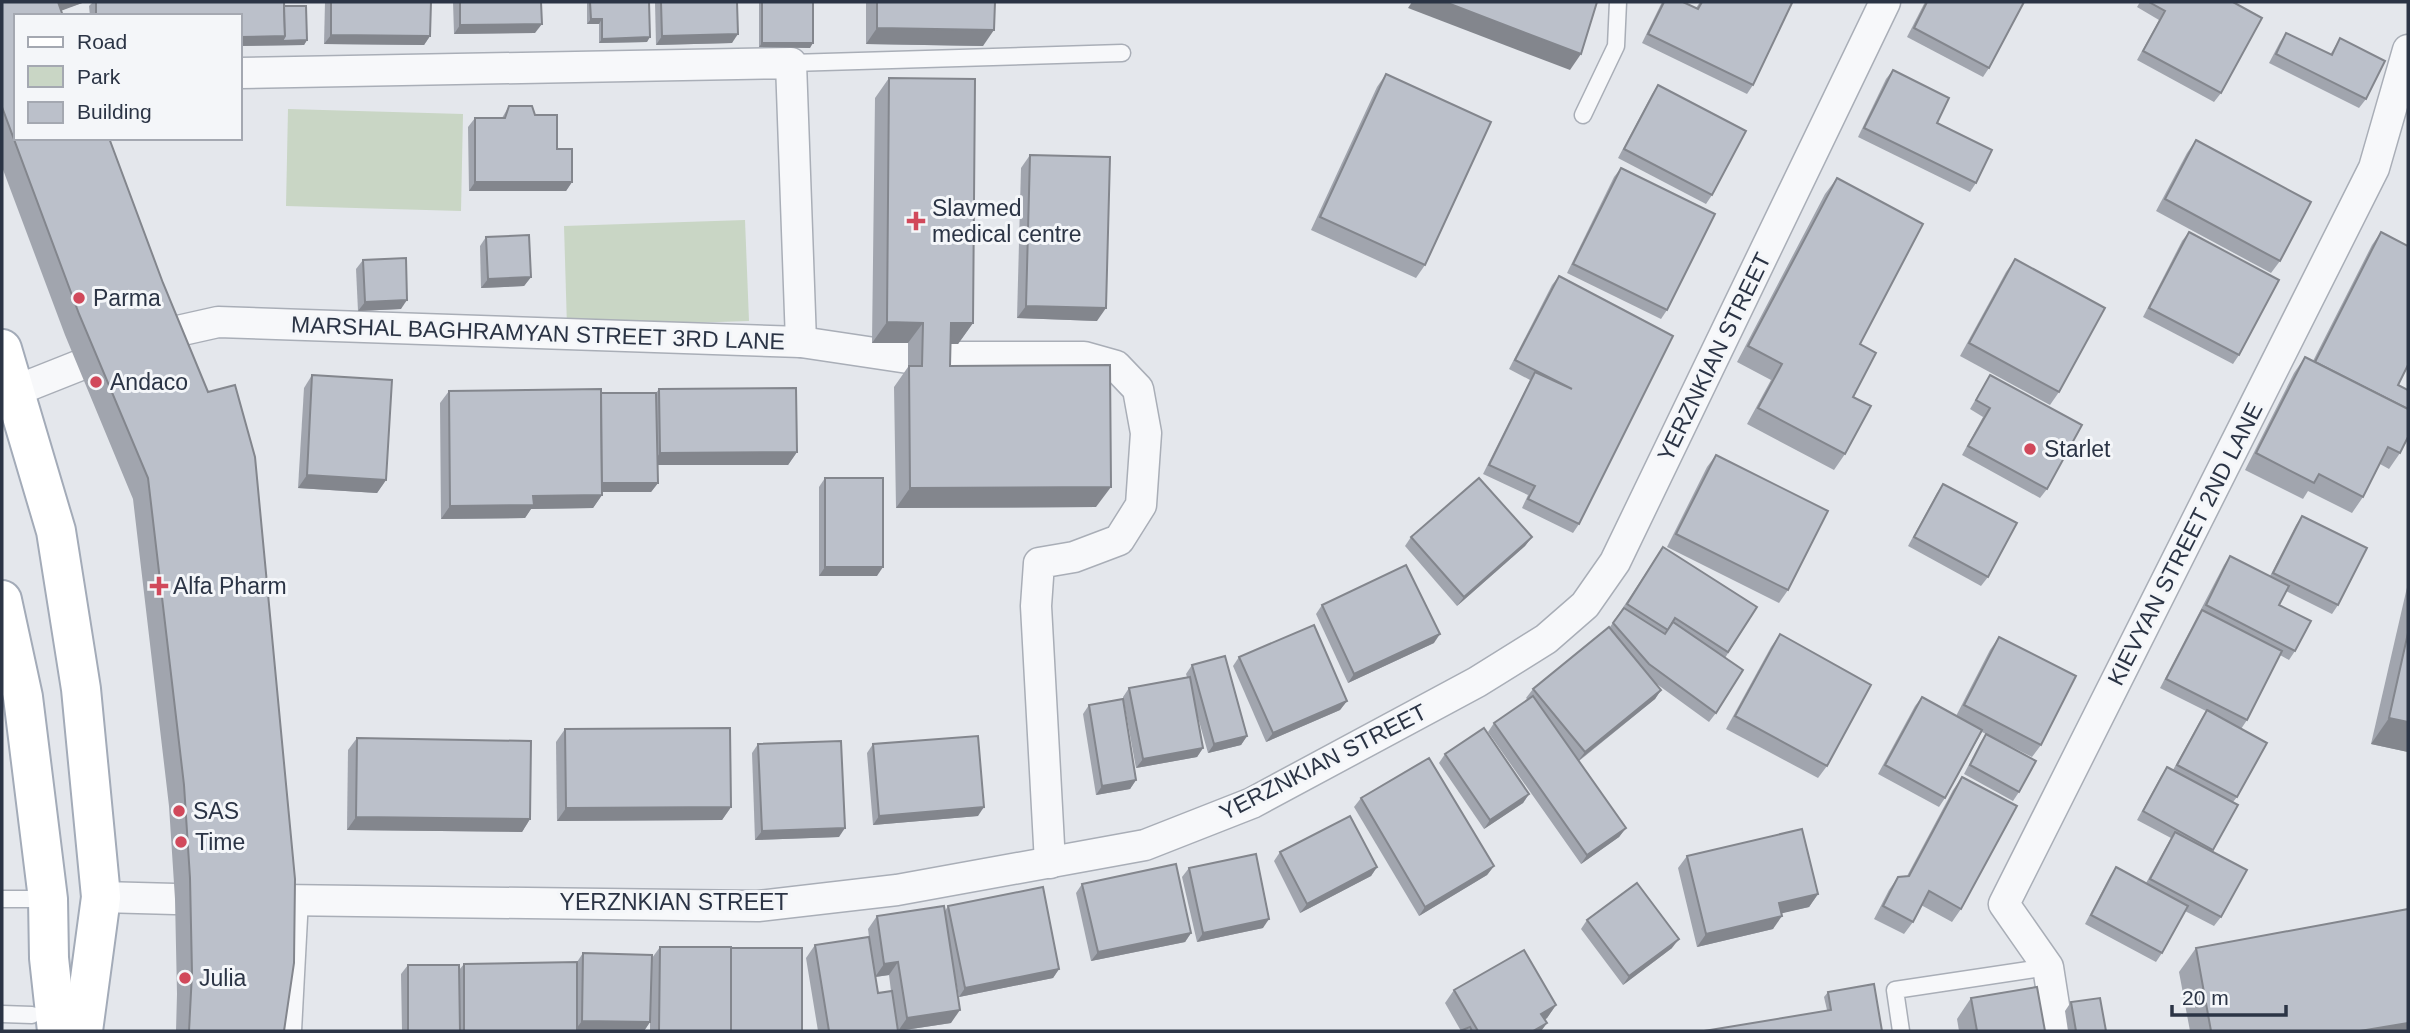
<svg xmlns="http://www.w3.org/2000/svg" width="2410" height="1033" font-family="Helvetica,sans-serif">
	<rect width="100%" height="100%" fill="#e4e7ec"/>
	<g fill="#c9d6c5">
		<path d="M288,109L463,114L461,211L286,206Z"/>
		<path d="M745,220L749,321L567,327L564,226Z"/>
	</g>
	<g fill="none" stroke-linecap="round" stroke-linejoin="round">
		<g stroke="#a9aeb7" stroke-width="19">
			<g id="lane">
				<path d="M791,63L1122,53"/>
				<path d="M1583,115L1616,46L1618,2"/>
				<path d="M2,899H48"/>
				<path d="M2,1014L32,1015"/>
				<path d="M293,1031L300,899"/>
				<path d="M1901,1031L1895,990L2048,967"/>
			</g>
		</g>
		<g stroke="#a9aeb7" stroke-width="33">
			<g id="street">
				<path d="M160,335L218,322L801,342L791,63L240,73"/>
				<path d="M801,342L908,358"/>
				<path d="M938,357H1084L1116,366L1138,389L1146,433L1141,505L1119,540L1074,557L1039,563L1036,606L1050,863"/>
				<path d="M15,391L78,366"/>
				<path d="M101,897L175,899"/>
				<path d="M281,900L758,906L897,890L1145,845L1252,803L1477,682L1546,639L1585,605L1615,562L1885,2"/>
				<path d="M2058,1031L2048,967L2004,904L2374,168L2408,50"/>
			</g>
		</g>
		<g stroke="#a3abb8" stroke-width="42">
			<g id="primary">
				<path d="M2,349L56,531L81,689L101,897L83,1031"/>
				<path d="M2,600L23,697L48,899L49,958L57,1031"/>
			</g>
		</g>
		<use href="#lane" stroke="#f7f8fa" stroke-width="16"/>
		<use href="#street" stroke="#f7f8fa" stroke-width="30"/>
		<use href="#primary" stroke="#fff" stroke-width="38"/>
	</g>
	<g fill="#a1a5ae" fill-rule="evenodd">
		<path d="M2,2H85L61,10L109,138L284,1031H176L177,994L175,899L169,806L133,499L65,335L2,167Z"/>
		<path d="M93,2H284V6L307,40L304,45L240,46V16H90L89,6Z"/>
		<path d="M325,2H431L430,36L424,45L324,44Z"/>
		<path d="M453,2H541L535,33L454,34Z"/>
		<path d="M587,2H649L647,42L599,43V24H587Z"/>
		<path d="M655,2H737L732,43L656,45Z"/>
		<path d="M759,2H813L810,48L759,47Z"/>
		<path d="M866,2H995L983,46L866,44Z"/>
		<path d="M1662,2H1683L1696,8L1700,2H1790L1753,85L1747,94L1642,43Z"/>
		<path d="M1925,2H2024L1989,68L1983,77L1907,37Z"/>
		<path d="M2140,2H2233L2221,93L2214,102L2137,60L2159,20L2137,7Z"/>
		<path d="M2286,33L2330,55L2340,38L2366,99L2359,108L2269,63L2280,42Z"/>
		<path d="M1893,70L1937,123L1976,183L1970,192L1858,137L1886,79Z"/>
		<path d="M1386,74L1425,265L1416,278L1311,230L1377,87Z"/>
		<path d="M889,78L973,323L958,344H951L950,366L1096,507L896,508L894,387L908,367V343H872L875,98Z"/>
		<path d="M1658,85L1712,195L1706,204L1618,158L1652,94Z"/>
		<path d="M509,106L535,115L572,182L566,191H469L468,127L475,118H502Z"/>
		<path d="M2196,140L2280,261L2271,273L2156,211L2187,153Z"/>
		<path d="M1030,155L1097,321L1017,318L1021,168Z"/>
		<path d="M1621,168L1667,310L1661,319L1567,273L1614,177Z"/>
		<path d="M1837,178L1860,344L1845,454L1834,470L1747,424L1771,380L1737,362L1825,194Z"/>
		<path d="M2189,232L2239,355L2233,364L2143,317L2182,241Z"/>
		<path d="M2381,232L2398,385L2400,453L2389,469L2380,464L2363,497L2352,513L2308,491L2303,499L2245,470L2294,373L2305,357L2313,361L2372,245Z"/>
		<path d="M486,237L531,277L524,286L481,288L480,246Z"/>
		<path d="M2015,259L2059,392L2050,405L1960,356L2006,272Z"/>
		<path d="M363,260L401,309L358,311L356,269Z"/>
		<path d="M1559,276L1579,524L1573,533L1522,508L1528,495L1483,474L1530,380L1509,369L1552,285Z"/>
		<path d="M312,375L386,480L377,493L298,488L304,388Z"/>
		<path d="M1990,375L2047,489L2040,498L1962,455L1983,417L1970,409Z"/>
		<path d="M659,389L797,452L788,465H657L658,483L651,492H602V495L593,508L531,509L525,518L441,519L440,403L449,391L656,393Z"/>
		<path d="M1716,455L1788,590L1779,603L1667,547L1707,467Z"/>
		<path d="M825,478L877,576H819V487Z"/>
		<path d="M1943,484L1988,577L1981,586L1908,546L1937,493Z"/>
		<path d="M2302,516L2338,605L2332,614L2286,591L2279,605L2295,651L2289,660L2280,655L2247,720L2241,729L2237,797L2233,802L2238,805L2212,851L2221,917L2214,926L2185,911L2162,953L2156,962L2085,924L2110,876L2116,867L2146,883L2171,838L2137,820L2161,776L2167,767L2173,770L2201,719L2206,711L2160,688L2224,565L2230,556L2270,576L2296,525Z"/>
		<path d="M1411,537H1532L1525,546L1457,606L1405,546Z"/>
		<path d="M1663,547L1757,607L1725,658L1716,713L1709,722L1654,682L1661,690L1655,699L1579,761L1626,828L1619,837L1581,864L1488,732L1494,723L1528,700L1526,698L1533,689L1610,627Z"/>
		<path d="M2408,583V752L2371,744Z"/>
		<path d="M1322,605L1434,643L1348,683L1316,614Z"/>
		<path d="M1780,634L1827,766L1818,778L1726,729L1771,647Z"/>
		<path d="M1999,637L2041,745L2032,757L1982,732L1945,798L1939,807L1878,774L1915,706L1922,697L1956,716L1990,650Z"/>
		<path d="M1239,657L1347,701L1340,710L1266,742L1233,666Z"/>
		<path d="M1192,665L1247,736L1241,745L1208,753L1197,714L1203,748L1197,757L1136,768L1123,697L1129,688L1187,677L1186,674Z"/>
		<path d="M1089,705L1136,780L1130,789L1096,795L1083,714Z"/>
		<path d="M565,729L731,807L722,820L557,821L556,742Z"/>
		<path d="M1986,734L2019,792L2013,801L1964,774L1980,743Z"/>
		<path d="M357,738L530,819L522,832L347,830L348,750Z"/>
		<path d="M758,744L839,837L755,840L752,753Z"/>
		<path d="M873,744L978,816L873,825L867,753Z"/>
		<path d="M1445,754L1529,794L1523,803L1484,829L1439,763Z"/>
		<path d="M1962,777L1961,909L1952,922L1921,905L1913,922L1904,934L1874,919L1889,890L1898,877L1907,876L1953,790Z"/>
		<path d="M1361,798L1494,866L1487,875L1419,916L1354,807Z"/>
		<path d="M1280,852L1377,867L1371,876L1300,913L1274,861Z"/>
		<path d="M1687,856L1818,894L1809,907L1781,913L1773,929L1697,947L1678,868Z"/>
		<path d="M1189,868L1263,928L1197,942L1182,877Z"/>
		<path d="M1082,884L1191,933L1185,942L1091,961L1076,893Z"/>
		<path d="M948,906L1059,969L1053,978L959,997L956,981L951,1023L898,1031H818L806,958L815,945L869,937L868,929L877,916L945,911ZM889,975L891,991L878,993L875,977Z"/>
		<path d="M1587,920L1672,948L1623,985L1581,929Z"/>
		<path d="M660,947L802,1031H650V1022L644,1031L577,1030V1031H402L401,974L408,965L459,970L464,964L577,962L583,953L652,958Z"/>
		<path d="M2196,948L2408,1031H2190L2179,972Z"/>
		<path d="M1454,990L1556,1005L1547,1018L1545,1020L1547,1023L1541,1031H1460H1461L1445,1003Z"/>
		<path d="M1828,992L1882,1031L1827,1010L1824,997Z"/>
		<path d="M1971,998L2045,1031H1959L1957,1019Z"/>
		<path d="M2071,1002L2106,1031H2068L2065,1011Z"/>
	</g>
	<g fill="#83868d">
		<path d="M53,2H85L47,16Z"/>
		<path d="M1121,2H1361L1119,3Z"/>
		<path d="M1412,2H1445L1581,54L1570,70L1408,8Z"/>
		<path d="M591,19H602L599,24H587Z"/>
		<path d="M542,24L535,33L454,34L460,25Z"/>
		<path d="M877,28L994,30L983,46L866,44Z"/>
		<path d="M738,34L732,43L656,45L662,36Z"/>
		<path d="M331,35L430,36L424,45L324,44Z"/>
		<path d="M285,36L307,40L304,45L240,46V37Z"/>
		<path d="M650,37L647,42L599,43L602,39Z"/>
		<path d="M762,43H813L810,48L759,47Z"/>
		<path d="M475,182H572L566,191H469Z"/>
		<path d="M531,277L524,286L481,288L488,279Z"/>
		<path d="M407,300L401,309L358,311L365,302Z"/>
		<path d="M1026,306L1106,308L1097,321L1017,318Z"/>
		<path d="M887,322L923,323L908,343H872Z"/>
		<path d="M951,323H973L958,344H936Z"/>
		<path d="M797,452L788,465H651L660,453Z"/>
		<path d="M307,475L386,480L377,493L298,488Z"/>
		<path d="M599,483H658L651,492H593Z"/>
		<path d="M1111,487L1096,507L896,508L910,488Z"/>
		<path d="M602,495L593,508L531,509L525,518L441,519L450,506L533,496Z"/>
		<path d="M1532,537L1525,546L1457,606L1464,597Z"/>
		<path d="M825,567H883L877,576H819Z"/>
		<path d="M1440,634L1434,643L1348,683L1354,674Z"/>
		<path d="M1661,690L1655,699L1578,761L1585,752Z"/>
		<path d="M1347,701L1340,710L1266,742L1273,733Z"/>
		<path d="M2389,718L2408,722V752L2371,744Z"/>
		<path d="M1247,736L1241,745L1208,753L1214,744Z"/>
		<path d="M1203,748L1197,757L1136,768L1143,759Z"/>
		<path d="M1136,780L1130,789L1096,795L1102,786Z"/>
		<path d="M1529,794L1523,803L1484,829L1490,820Z"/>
		<path d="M731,807L722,820L557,821L566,808Z"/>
		<path d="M984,807L978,816L873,825L879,816Z"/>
		<path d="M356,817L530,819L522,832L347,830Z"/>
		<path d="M845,828L839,837L755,840L762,831Z"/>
		<path d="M1626,828L1619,837L1581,864L1587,855Z"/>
		<path d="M1494,866L1487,875L1419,916L1425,907Z"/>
		<path d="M1377,867L1371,876L1300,913L1307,904Z"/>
		<path d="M1818,894L1809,907L1770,916L1779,903Z"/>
		<path d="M1782,916L1773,929L1697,947L1706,934Z"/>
		<path d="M1269,919L1263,928L1197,942L1203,933Z"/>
		<path d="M1191,933L1185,942L1091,961L1098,952Z"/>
		<path d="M1679,939L1672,948L1623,985L1629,976Z"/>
		<path d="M898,962L889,975L875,977L884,964Z"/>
		<path d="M1059,969L1053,978L959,997L965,988Z"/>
		<path d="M1556,1005L1547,1018L1532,1027L1541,1014Z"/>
		<path d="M960,1010L951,1023L898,1031L907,1018Z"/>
		<path d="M582,1021L650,1022L644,1031L575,1030Z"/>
		<path d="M1547,1023L1541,1031H1533Z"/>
		<path d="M2408,1023V1031H2360Z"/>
	</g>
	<g fill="#bbc0ca" stroke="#83868d" stroke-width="2">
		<path d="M2,2H58L63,16H16V138H109L163,283L208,392L235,385L255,457L295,879L294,963L284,1031H189L192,973L190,878L184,785L148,478L79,314L2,107Z"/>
		<path d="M96,2H284L285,36L240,37V16H96Z"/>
		<path d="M331,2H431L430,36L331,35Z"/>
		<path d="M460,2H541L542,24L460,25Z"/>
		<path d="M590,2H649L650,37L602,39V19H591Z"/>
		<path d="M661,2H737L738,34L662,36Z"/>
		<rect x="762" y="2" width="51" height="41"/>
		<path d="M877,2H995L994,30L877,28Z"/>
		<path d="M1445,2H1597L1581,54Z"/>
		<path d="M1664,2H1683L1698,9L1702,2H1790L1792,3L1753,85L1648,34Z"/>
		<path d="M1927,2H2024L1989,68L1914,28Z"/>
		<path d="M2149,2H2233L2262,18L2221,93L2143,51L2165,11Z"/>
		<path d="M284,6H306L307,40L282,41L285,36Z"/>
		<path d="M2286,33L2332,55L2340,38L2385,61L2366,99L2276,54Z"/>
		<path d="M1893,70L1949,98L1937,123L1992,150L1976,183L1864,128Z"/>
		<path d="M1386,74L1491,122L1425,265L1320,217Z"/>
		<path d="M889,78L975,79L973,323H951L950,366L1110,365L1111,487L910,488L909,366H922L923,323L887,322Z"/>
		<path d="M1658,85L1746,131L1712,195L1624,149Z"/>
		<path d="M509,106H532L535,115H557V149H572V182H475V118H505Z"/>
		<path d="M2196,140L2311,202L2280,261L2165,199Z"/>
		<path d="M1030,155L1110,157L1106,308L1026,306Z"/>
		<path d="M1621,168L1715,214L1667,310L1573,264Z"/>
		<path d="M1837,178L1923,224L1860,344L1876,353L1853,397L1871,406L1845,454L1758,408L1782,364L1748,346Z"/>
		<path d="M2189,232L2279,280L2239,355L2149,308Z"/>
		<path d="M2381,232L2408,246V365L2398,385L2408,390V409L2315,362Z"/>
		<path d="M529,235L531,277L488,279L486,237Z"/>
		<path d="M406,258L407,300L365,302L363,260Z"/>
		<path d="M2015,259L2105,308L2059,392L1969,343Z"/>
		<path d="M1559,276L1673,336L1579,524L1528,499L1535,486L1489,465L1535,372L1572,389L1515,360Z"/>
		<path d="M2305,357L2408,409V437L2400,453L2388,447L2363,497L2319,474L2314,483L2256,453Z"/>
		<path d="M312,375L392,380L386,480L307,475Z"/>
		<path d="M1990,375L2082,425L2047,489L1968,446L1990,408L1976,400Z"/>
		<path d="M796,388L797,452L660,453L659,389Z"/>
		<path d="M601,389L602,495L533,496L534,505L450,506L449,391Z"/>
		<path d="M601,393H656L658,483H602Z"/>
		<path d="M1716,455L1828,511L1788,590L1676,534Z"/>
		<rect x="825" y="478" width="58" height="89"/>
		<path d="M1479,478L1532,537L1464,597L1411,537Z"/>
		<path d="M1943,484L2017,523L1988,577L1914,537Z"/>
		<path d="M2302,516L2367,548L2338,605L2273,573Z"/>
		<path d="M1663,547L1757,607L1728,652L1675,618L1668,630L1627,604Z"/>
		<path d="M2230,556L2289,586L2279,605L2311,621L2295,651L2206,605Z"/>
		<path d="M1406,565L1440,634L1354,674L1322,605Z"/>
		<path d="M1624,608L1665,634L1673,622L1743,670L1716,713L1649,664L1613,623Z"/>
		<path d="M2202,610L2282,651L2247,720L2166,679Z"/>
		<path d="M1314,625L1347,701L1273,733L1239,657Z"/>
		<path d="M1609,627L1661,690L1585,752L1533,689Z"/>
		<path d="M2408,633V722L2389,718Z"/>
		<path d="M1780,634L1871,685L1827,766L1735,716Z"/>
		<path d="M1999,637L2076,676L2041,745L1964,705Z"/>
		<path d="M1225,656L1247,736L1214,744L1192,665Z"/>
		<path d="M1190,677L1203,748L1143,759L1129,688Z"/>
		<path d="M1533,696L1626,828L1587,855L1494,723Z"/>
		<path d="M1922,697L1982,730L1945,798L1885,765Z"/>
		<path d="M1123,699L1136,780L1102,786L1089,705Z"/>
		<path d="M2207,710L2267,743L2237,797L2177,765Z"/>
		<path d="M730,728L731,807L566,808L565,729Z"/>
		<path d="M1484,728L1529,794L1490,820L1445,754Z"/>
		<path d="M1986,734L2036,761L2019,792L1970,765Z"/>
		<path d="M978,736L984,807L879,816L873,744Z"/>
		<path d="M357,738L531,741L530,819L356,817Z"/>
		<path d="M841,741L845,828L762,831L758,744Z"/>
		<path d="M1429,758L1494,866L1425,907L1361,798Z"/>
		<path d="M2167,767L2238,805L2213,850L2143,811Z"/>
		<path d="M1962,777L2017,806L1961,909L1929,891L1913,922L1883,906L1898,877L1909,876Z"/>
		<path d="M1350,816L1377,867L1307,904L1280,852Z"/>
		<path d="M1802,829L1818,894L1779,903L1782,916L1706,934L1687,856Z"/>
		<path d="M2175,832L2247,870L2221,917L2150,879Z"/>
		<path d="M1256,854L1269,919L1203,933L1189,868Z"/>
		<path d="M1176,864L1191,933L1098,952L1082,884Z"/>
		<path d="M2116,867L2188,906L2162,953L2091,915Z"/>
		<path d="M1637,883L1679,939L1629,976L1587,920Z"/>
		<path d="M1043,887L1059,969L965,988L948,906Z"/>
		<path d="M944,906L960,1010L907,1018L898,962L884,964L877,916Z"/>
		<path d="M2408,909V1023L2360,1031H2211L2196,948Z"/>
		<path d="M869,937L878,993L892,991L898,1031H829L815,945Z"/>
		<path d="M660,947H731V1031H659Z"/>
		<rect x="731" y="948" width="71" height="83"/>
		<path d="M1524,950L1556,1005L1541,1014L1547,1023L1533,1031H1478L1454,990Z"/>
		<path d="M583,953L652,955L650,1022L582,1021Z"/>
		<path d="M577,962V1031H464V964Z"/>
		<path d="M408,965H459L460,1031H408Z"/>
		<path d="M1874,984L1882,1031H1704L1831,1010L1828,992Z"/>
		<path d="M2037,987L2045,1031H1977L1971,998Z"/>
		<path d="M2100,998L2106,1031H2076L2071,1002Z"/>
		<path d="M1470,1027L1472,1031H1460Z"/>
	</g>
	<g fill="#d1495b" stroke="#f4f6f9" stroke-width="2.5">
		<path d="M912.5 210.5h7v7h7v7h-7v7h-7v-7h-7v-7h7z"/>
		<circle cx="79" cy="298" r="7"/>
		<circle cx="96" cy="382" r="7"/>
		<circle cx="2030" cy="449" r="7"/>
		<path d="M155.5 575.5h7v7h7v7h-7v7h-7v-7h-7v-7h7z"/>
		<circle cx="179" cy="811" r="7"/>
		<circle cx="181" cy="842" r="7"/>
		<circle cx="185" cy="978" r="7"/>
	</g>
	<g text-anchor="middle" stroke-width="6" stroke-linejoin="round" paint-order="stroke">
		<g font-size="23" fill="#2b3445" stroke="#f4f6f9" text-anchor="start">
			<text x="932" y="216">Slavmed<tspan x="932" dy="26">medical centre</tspan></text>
			<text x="93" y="306">Parma</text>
			<text x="110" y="390">Andaco</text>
			<text x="2044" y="457">Starlet</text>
			<text x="173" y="594">Alfa Pharm</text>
			<text x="193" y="819">SAS</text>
			<text x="195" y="850">Time</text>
			<text x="199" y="986">Julia</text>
		</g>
		<g font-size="23" fill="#2b3445" stroke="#f4f6f9">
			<text transform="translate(538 333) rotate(2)" y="8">MARSHAL BAGHRAMYAN STREET 3RD LANE</text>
			<text transform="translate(1714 357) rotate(-64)" y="8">YERZNKIAN STREET</text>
			<text transform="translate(2185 544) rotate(-63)" y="8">KIEVYAN STREET 2ND LANE</text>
			<text transform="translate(1323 762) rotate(-27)" y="8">YERZNKIAN STREET</text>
			<text x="674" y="910">YERZNKIAN STREET</text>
		</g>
	</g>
	<rect width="2410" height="1033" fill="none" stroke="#2b3445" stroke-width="7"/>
	<rect x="14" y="14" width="228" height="126" fill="#f4f6f9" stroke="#a4a8b1" stroke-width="2"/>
	<rect x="28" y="37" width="35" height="10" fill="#ffffff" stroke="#a4a8b1" stroke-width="2"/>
	<text x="77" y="49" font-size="21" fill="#2b3445">Road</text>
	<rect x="28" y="66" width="35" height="21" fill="#c9d6c5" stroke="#a4a8b1" stroke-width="2"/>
	<text x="77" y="84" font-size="21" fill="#2b3445">Park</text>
	<rect x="28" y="102" width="35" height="21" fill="#bbc0ca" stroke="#a4a8b1" stroke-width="2"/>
	<text x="77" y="119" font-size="21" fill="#2b3445">Building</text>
	<path d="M2172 1005v10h114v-10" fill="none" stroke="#2b3445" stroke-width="3.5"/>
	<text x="2182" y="1005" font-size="21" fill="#2b3445" stroke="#f4f6f9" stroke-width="5" paint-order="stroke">20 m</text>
</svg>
